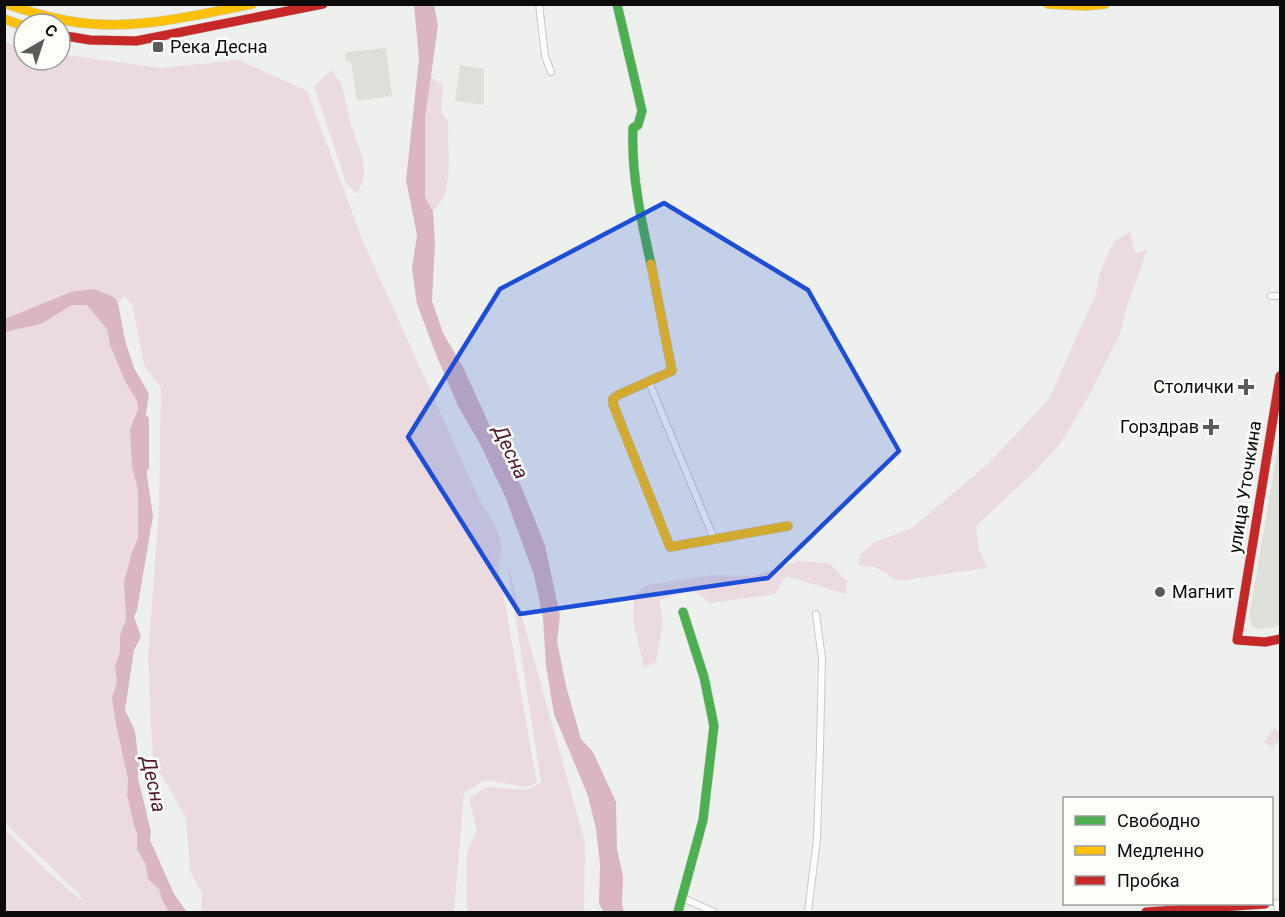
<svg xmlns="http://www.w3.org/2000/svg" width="1285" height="917" font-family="Roboto,sans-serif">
	<rect width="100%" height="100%" fill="#eef0ed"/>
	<g fill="#dce0d9">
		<path d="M386,48L392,96L357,101L351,62L346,61V52Z"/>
		<path d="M460,65L484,69V105L455,101Z"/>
		<path d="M1280,434V626L1258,629L1252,625L1249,618Z"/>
	</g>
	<g fill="#ecdbde">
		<path d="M4,42L24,48V60H60V54L161,68L239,60L307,91L362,239L482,505C495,523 507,543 498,565L537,783L527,787L485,780L464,793L454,912H201L202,893L190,871L186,817L153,761L148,657L159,509L161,388L144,365L132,304L124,296L118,303L114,297L101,291L5,319Z"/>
		<path d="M332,70L342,86L351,125L363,159L364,175L358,194L346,183L314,86Z"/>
		<path d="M431,77L443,86L441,112L448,121L449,170L445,196L433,212L425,197V119Z"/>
		<path d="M1130,232L1135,253L1147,250L1127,306L1120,334L1084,405L1059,445L1036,470L976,526L979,550L987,568L898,581L875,567L858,566L860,555L873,543L912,528L988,464L1049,399L1095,296L1101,269L1114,241Z"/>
		<path d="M73,305H87L107,329L110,345L125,381L137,401L138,409L130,430L132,467L138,490V538L132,552L124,582L126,620L120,635V651L115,667L117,682L112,697L115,720L128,779L127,795L134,825L137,832V849L145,863L148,879L159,889L162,900L169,912H5L4,829L47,871L82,901L79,894L5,823L4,332L41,324Z"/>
		<path d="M799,561L829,563L847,581L846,594L786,576L775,594L710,603L692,589L659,600L663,622L656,662L644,668L633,620L634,594L647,585L712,575L754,576Z"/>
		<path d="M507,563L585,842L584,912H467V852L477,831L469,799L486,787L528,790L541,782Z"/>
		<path d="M1274,728L1280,733V738L1273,748L1264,742Z"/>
	</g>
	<g fill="#d9b6c0">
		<path d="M414,5H434L438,25L425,119V197L433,212L435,243L432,301L443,333L463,367L494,435L521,486L545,545L560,616L557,641L566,686L581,739L593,752L616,802L617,849L623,876L622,904L624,912H604L599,904L600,864L596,829L588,796L554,714L546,666L543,618L534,575L505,496L479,442L458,406L435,352L417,304L412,268L417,235L406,180L419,59Z"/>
		<path d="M94,289L114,297L118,303L125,340L134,368L149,394L142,441L153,516L137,610L134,617L141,637L134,650L125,710L135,731L139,764L138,778L151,832L150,840L174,894L187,912H169L162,900L159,889L148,879L145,863L137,849V833L134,825L127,795L128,779L115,720L112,697L117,682L115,666L120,651V635L126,620L124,582L132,552L138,538V490L132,467L130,430L138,409L137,401L125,381L110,345L107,329L87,305H72L41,324L5,332V319L71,292Z"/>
	</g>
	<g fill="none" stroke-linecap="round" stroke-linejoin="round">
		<path stroke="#d9b6c0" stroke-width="10" d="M144,420V467"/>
		<g stroke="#c9cac8" stroke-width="8">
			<g id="street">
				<path d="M539,4L545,56L551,72"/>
				<path d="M1271,296H1280"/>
				<path d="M649,382L714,539"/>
				<path d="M683,898L714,912"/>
				<path d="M1277,903L1278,912"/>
				<path d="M808,912L817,839L820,747L822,659L816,614"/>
			</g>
		</g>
		<g stroke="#c9cac8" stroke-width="10">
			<g id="fast">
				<path d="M617,4L642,111L638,125L633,128C631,173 641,220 651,264"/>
				<path d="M678,912L703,820L714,726L704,677L683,612"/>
			</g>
		</g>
		<g stroke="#c9cac8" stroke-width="10">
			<g id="slow">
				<path d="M6,4C27,11 47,17 69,21C130,32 192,16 252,4"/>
				<path d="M1048,4L1086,6L1105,4"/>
				<path d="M4,19L24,26"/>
				<path d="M651,264L672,371L618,395L613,399V404L670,547L788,526"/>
			</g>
		</g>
		<g stroke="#c9cac8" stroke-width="10">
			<g id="jam">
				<path d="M60,35L90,40L136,41L323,4"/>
				<path d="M1280,376L1237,640L1265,642L1280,639"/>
				<path d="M1146,912L1265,904"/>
			</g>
		</g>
		<use href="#street" stroke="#fcfdfc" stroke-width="6"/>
		<use href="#fast" stroke="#4caf50" stroke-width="9"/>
		<use href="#slow" stroke="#ffc107" stroke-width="9"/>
		<use href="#jam" stroke="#c62828" stroke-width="9"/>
	</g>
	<path fill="#1d4ed8" fill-opacity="0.2" stroke="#1d4ed8" stroke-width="4.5" stroke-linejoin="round" d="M664,203L808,290L899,451L768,578L520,614L408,437L500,289Z"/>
	<g fill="#5a5c5a" stroke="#fbfef9" stroke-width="2">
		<rect x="152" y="41" width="12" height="12" rx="3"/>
		<path d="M1243 378h6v6h6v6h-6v6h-6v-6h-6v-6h6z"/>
		<path d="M1208 418h6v6h6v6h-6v6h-6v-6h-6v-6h6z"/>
		<circle cx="1160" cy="592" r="6"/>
	</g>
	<g text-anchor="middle" stroke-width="5" stroke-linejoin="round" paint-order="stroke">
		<g font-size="18" fill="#0b0c0b" stroke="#fbfef9" text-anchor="start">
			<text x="170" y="53">Река Десна</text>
			<text x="1234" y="393" text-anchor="end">Столички</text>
			<text x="1199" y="433" text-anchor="end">Горздрав</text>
			<text x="1172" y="598">Магнит</text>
		</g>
		<g font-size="18" fill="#0b0c0b" stroke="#fbfef9">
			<text transform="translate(1245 487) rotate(-81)" y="6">улица Уточкина</text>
		</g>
		<g font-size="20" font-style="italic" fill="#53162f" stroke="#fbfef9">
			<text transform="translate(511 452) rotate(65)" y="7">Десна</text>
			<text transform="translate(154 784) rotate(78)" y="7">Десна</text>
		</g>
	</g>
	<rect width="1285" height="917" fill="none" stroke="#0b0c0b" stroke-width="12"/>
	<rect x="1063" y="797" width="210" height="108" fill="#fbfef9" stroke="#9b9d9a" stroke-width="1.5"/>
	<rect x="1075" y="816" width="30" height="9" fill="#4caf50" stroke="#9b9d9a" stroke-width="1.5"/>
	<text x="1117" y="827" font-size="18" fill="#0b0c0b">Свободно</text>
	<rect x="1075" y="846" width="30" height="9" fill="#ffc107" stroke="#9b9d9a" stroke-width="1.5"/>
	<text x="1117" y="857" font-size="18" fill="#0b0c0b">Медленно</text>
	<rect x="1075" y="876" width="30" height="9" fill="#c62828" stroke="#9b9d9a" stroke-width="1.5"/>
	<text x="1117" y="887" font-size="18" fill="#0b0c0b">Пробка</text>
	<g transform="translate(42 42) rotate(39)"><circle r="28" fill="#fbfef9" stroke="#9b9d9a" stroke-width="1.5"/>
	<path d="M0-4.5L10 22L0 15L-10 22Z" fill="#5a5c5a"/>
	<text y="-9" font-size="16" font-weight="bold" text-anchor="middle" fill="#0b0c0b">С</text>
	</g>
</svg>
